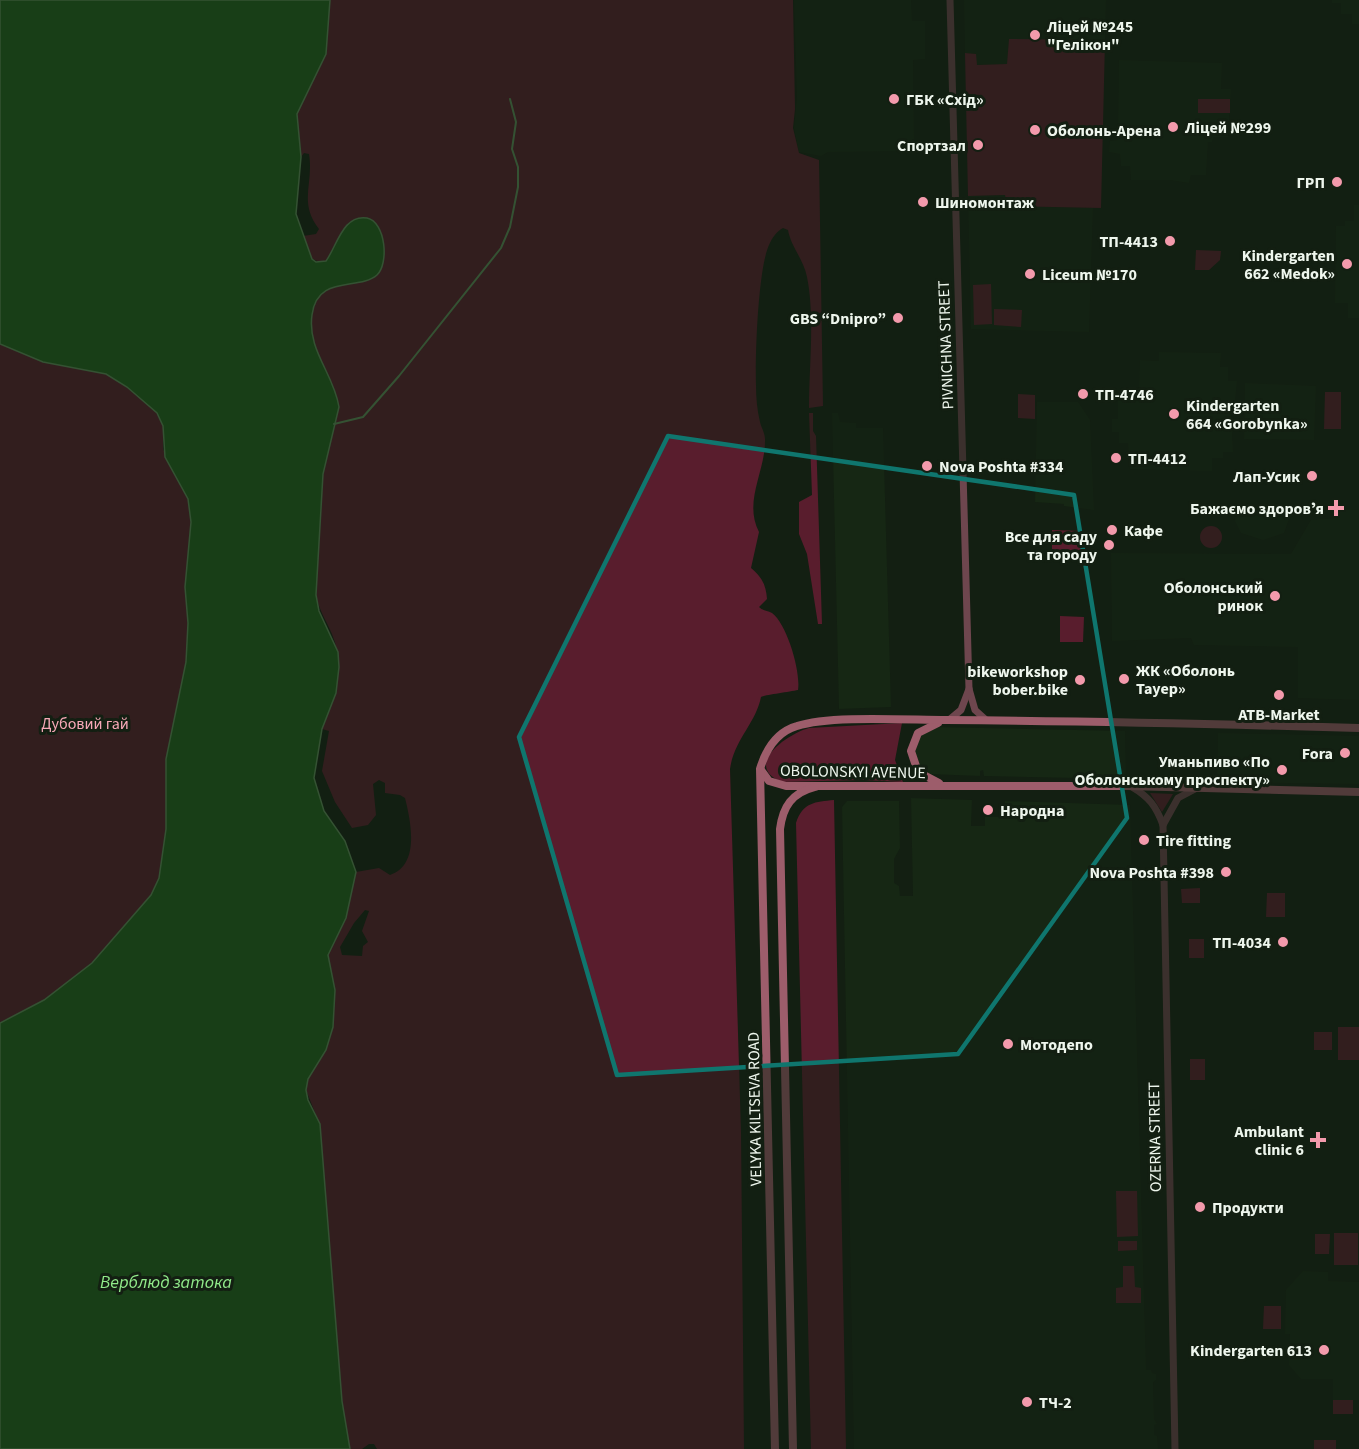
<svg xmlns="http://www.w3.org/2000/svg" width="1359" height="1449" font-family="'Source Sans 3',sans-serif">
	<rect width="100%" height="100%" fill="#131f12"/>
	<g fill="#162714">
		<path d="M794,0H911L912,21H925V59L913,60L914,139H912V151L828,152L821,156L799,152L794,128L797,97Z"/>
		<path d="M964,0H1106L1105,40L1009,39L1007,64L976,65V54L965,53Z"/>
		<path d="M1332,0H1359V24H1352V14H1341V3H1332Z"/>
		<path d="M1119,60L1222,63L1221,89H1231L1228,137H1213L1212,142H1208L1206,175H1191L1189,183L1170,180H1131L1130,166H1121L1120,154L1109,152L1110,141L1118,140Z"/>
		<path d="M1005,195L1007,206L1093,208L1089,332L971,329L968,196Z"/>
		<path d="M1354,205H1359V318H1348V303H1335L1336,226H1345V221H1354Z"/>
		<path d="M1159,352L1221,353L1220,367H1228V381H1237L1234,411L1231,412L1233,452H1223V458H1212V471L1130,469L1128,443H1119V432H1112V419H1118V395H1133V390H1139L1140,360L1159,361Z"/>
		<path d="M1245,383L1316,386L1314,440L1244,439Z"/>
		<path d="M1037,402H1078L1090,420L1094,510L1064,506V504L1035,502Z"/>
		<path d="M832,413H838L840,422L856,423V428H883L891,707L839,709Z"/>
		<path d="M1247,504L1283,508L1289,519L1284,533L1263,540L1241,533L1235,521L1236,513Z"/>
		<path d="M1340,509L1359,510V700L1298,698V647L1194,645L1191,638L1112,641L1111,553L1291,554L1311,520L1339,518Z"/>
		<path d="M934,727L1125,731L1126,779L984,776L983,770L980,771V776L928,774L922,771L914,757L916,739Z"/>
		<path d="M1218,733L1359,736V784L1217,782Z"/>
		<path d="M911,798L972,800L971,826H985V817H1004L1005,801L1130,805L1146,1370H1151L1152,1373L1156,1374V1380L1153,1382L1154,1419L1157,1424L1154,1425V1435L1157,1436L1158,1449H854L842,807L847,801H899L900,848L894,859V883L899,886L900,896H913Z"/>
		<path d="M1303,1271L1328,1272V1281L1359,1282V1400H1333V1379H1301L1289,1365L1290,1334H1285L1286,1290Z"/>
	</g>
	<g fill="#591d2d" fill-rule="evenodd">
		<path d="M330,0H793L795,109L793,128L799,153L819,160L823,406L809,408C809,367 815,316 807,277C804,260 791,247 788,230L783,228C777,231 772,238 769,245C758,269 755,356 756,385C756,397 757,410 760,422C761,427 765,433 765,439C766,471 743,501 759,532L751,568C762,577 766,585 767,599L759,607C763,611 767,610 772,613C787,624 801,672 798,690C789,692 764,695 761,697C756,723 734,740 730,769L741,1132L744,1449H377L374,1444H369L362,1449H350L342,1401L320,1125L306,1090L308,1079L326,1050L333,1027L335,990L328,955L346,918L356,872L379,868L390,875C420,865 411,822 405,798L400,795L385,793V783L379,780L373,784L376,815L368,825L352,828L335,802L322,771L329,731L322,729C334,698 346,667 332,634C326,620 319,610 316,595L323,474L337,416V397L314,349L312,332V313L317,298L323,263L312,259L303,236L316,234L319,229C298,202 314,184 309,154L304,153L301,157L297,114L326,54ZM365,910L369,911L362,931L368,942L363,946L362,956L342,955L340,947L354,923Z"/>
		<path d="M1009,39L1105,40L1101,208L1007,206L1005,195L968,196L965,53L976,54L977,65L1007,64Z"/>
		<rect x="1198" y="99" width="32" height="14"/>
		<path d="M1196,250L1221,251L1220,260L1209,270H1195Z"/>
		<path d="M991,284L992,324L974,325L973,285Z"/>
		<path d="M994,309L1022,310L1021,327L994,325Z"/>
		<path d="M0,344L43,362L106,374L127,387L157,413L163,426V449L188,499L191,522L185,587L188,623L186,662L166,759V829L159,878L151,895L92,963L44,1000L0,1023Z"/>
		<path d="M1325,392H1341V429H1324Z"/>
		<path d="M1018,394L1035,395V419L1018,418Z"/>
		<path d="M809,413H813V431L816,436L822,624H818L807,554L799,534V502L812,495Z"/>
		<circle cx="1211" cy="537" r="11"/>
		<path d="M1052,530L1082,531V553H1052Z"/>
		<path d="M1060,616L1084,617L1083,642H1060Z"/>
		<path d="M902,723L895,760L903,782L863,780L782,782C742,766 787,734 809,728Z"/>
		<path d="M1150,793L1173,794L1162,812Z"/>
		<path d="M834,800L846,1449H811L796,823C803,802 815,802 834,800Z"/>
		<path d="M1200,888V903H1182L1181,889Z"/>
		<path d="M1267,893H1285V917H1266Z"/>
		<rect x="1189" y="939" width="15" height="19"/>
		<rect x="1338" y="1027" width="21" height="33"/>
		<rect x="1314" y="1032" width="18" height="18"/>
		<rect x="1190" y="1059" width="15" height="21"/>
		<path d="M1116,1191H1137L1138,1236L1117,1237Z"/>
		<rect x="1334" y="1233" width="24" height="32"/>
		<path d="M1315,1234H1330L1329,1254H1315Z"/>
		<path d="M1118,1241H1137V1250L1118,1251Z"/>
		<path d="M1123,1266H1134L1135,1287L1141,1288V1303H1116V1288L1123,1287Z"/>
		<path d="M1264,1306H1281V1329H1263Z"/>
		<rect x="1333" y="1400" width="20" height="14"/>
		<rect x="1314" y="1440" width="22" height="9"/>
	</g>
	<path fill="#21641d" stroke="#5e905b" stroke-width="1.5" d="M0,0H330L326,54L297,114L301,157L296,214L312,259L316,262L326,261C337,246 343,214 367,218C386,222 389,264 377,275C359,291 317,274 312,315C307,350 334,374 339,407L323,474L316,595L319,611L338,652L339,667L336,693L322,729L314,778L324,811L345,841L356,872L346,918L328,955L335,990L333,1027L326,1050L308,1079L306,1090L308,1100L320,1124L342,1401L350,1449H0V1023L44,1000L92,963L151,895L159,878L166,829V759L186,662L188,623L185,587L191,522L188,499L165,457L163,426L157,413L127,387L106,374L43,362L0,344Z"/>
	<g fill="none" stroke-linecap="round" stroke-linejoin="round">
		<path stroke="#5e905b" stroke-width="2" d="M334,424L363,417L399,376L501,248L510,227L518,187V167L512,149L516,122L510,99"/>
		<g stroke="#6e464e" stroke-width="7">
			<path d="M950,0L969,689L975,710L985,719"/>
			<path d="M949,720L961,710L969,689"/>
			<path d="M1132,787C1149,797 1156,806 1163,825L1175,1449"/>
			<path d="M1163,825L1178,798L1195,789"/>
		</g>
		<g stroke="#9d5d6b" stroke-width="8">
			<path d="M938,723L918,733L911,751L918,772L939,783"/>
			<path d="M761,770L769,781L786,786H1127L1359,792"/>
			<path d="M775,1449L760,769C766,749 776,732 797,726C830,715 908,720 946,720C1084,721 1221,724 1359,728"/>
			<path d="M793,1449L780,829C783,806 792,793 815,787"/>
		</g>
	</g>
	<path d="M0 0H1359V1449H0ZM668,436L1074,495L1127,818L958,1054L617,1075L519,737Z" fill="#131f12" fill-opacity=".55" fill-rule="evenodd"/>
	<path fill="none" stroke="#0f766e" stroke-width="4.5" stroke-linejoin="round" d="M668,436L1074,495L1127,818L958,1054L617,1075L519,737Z"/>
	<g fill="#f39aac" stroke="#131f12" stroke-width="2">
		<circle cx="1035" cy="35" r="6"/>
		<circle cx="894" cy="99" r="6"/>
		<circle cx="1173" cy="127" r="6"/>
		<circle cx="1035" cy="130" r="6"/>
		<circle cx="978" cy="145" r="6"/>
		<circle cx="1337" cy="182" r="6"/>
		<circle cx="923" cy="202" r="6"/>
		<circle cx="1170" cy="241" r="6"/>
		<circle cx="1347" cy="264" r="6"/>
		<circle cx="1030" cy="274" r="6"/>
		<circle cx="898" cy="318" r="6"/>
		<circle cx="1083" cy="394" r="6"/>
		<circle cx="1174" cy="414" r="6"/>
		<circle cx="1116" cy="458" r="6"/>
		<circle cx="927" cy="466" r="6"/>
		<circle cx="1312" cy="476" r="6"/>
		<path d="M1333 499h6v6h6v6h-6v6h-6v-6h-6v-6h6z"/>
		<circle cx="1112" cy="530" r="6"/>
		<circle cx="1109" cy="545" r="6"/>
		<circle cx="1275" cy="596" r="6"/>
		<circle cx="1124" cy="679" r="6"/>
		<circle cx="1080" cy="680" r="6"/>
		<circle cx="1279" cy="695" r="6"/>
		<circle cx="1345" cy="753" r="6"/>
		<circle cx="1282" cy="770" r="6"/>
		<circle cx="988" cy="810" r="6"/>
		<circle cx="1144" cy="840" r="6"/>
		<circle cx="1226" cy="872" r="6"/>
		<circle cx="1283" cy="942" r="6"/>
		<circle cx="1008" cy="1044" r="6"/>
		<path d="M1315 1131h6v6h6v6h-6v6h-6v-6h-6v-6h6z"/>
		<circle cx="1200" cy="1207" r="6"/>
		<circle cx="1324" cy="1350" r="6"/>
		<circle cx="1027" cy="1402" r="6"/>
	</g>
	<g text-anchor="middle" stroke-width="6" stroke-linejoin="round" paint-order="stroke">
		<g font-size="16" font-weight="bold" fill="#eef6ed" stroke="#131f12" text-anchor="start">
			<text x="1047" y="32">Ліцей №245<tspan x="1047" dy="18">"Гелікон"</tspan></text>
			<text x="906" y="105">ГБК «Схід»</text>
			<text x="1185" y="133">Ліцей №299</text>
			<text x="1047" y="136">Оболонь-Арена</text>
			<text x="966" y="151" text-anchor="end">Спортзал</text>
			<text x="1325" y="188" text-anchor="end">ГРП</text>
			<text x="935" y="208">Шиномонтаж</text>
			<text x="1158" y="247" text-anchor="end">ТП-4413</text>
			<text x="1335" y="261" text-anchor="end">Kindergarten<tspan x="1335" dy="18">662 «Medok»</tspan></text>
			<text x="1042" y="280">Liceum №170</text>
			<text x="886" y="324" text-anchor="end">GBS “Dnipro”</text>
			<text x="1095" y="400">ТП-4746</text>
			<text x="1186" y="411">Kindergarten<tspan x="1186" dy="18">664 «Gorobynka»</tspan></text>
			<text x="1128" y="464">ТП-4412</text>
			<text x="939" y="472">Nova Poshta #334</text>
			<text x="1300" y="482" text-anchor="end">Лап-Усик</text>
			<text x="1324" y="514" text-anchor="end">Бажаємо здоровʼя</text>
			<text x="1124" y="536">Кафе</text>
			<text x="1097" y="542" text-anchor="end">Все для саду<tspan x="1097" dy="18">та городу</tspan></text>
			<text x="1263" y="593" text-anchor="end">Оболонський<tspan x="1263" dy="18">ринок</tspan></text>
			<text x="1136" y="676">ЖК «Оболонь<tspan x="1136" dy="18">Тауер»</tspan></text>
			<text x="1068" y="677" text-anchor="end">bikeworkshop<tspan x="1068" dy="18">bober.bike</tspan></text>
			<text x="1279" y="720" text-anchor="middle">ATB-Market</text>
			<text x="1333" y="759" text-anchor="end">Fora</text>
			<text x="1270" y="767" text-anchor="end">Уманьпиво «По<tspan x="1270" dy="18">Оболонському проспекту»</tspan></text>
			<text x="1000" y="816">Народна</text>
			<text x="1156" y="846">Tire fitting</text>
			<text x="1214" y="878" text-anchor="end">Nova Poshta #398</text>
			<text x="1271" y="948" text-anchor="end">ТП-4034</text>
			<text x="1020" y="1050">Мотодепо</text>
			<text x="1304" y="1137" text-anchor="end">Ambulant<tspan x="1304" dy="18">clinic 6</tspan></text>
			<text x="1212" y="1213">Продукти</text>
			<text x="1312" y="1356" text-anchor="end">Kindergarten 613</text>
			<text x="1039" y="1408">ТЧ-2</text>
		</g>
		<g font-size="16" fill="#eef6ed" stroke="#131f12">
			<text transform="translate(945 345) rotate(-92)" y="6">PIVNICHNA STREET</text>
			<text transform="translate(853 771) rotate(1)" y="6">OBOLONSKYI AVENUE</text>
			<text transform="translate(754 1109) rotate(-91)" y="6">VELYKA KILTSEVA ROAD</text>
			<text transform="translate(1154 1137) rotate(-91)" y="6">OZERNA STREET</text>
		</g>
		<g font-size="16" fill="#f7a9b8" stroke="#131f12">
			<text x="85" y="729">Дубовий гай</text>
		</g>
		<g font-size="18" font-style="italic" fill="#91ea8a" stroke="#131f12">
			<text x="166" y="1288">Верблюд затока</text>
		</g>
	</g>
</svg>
